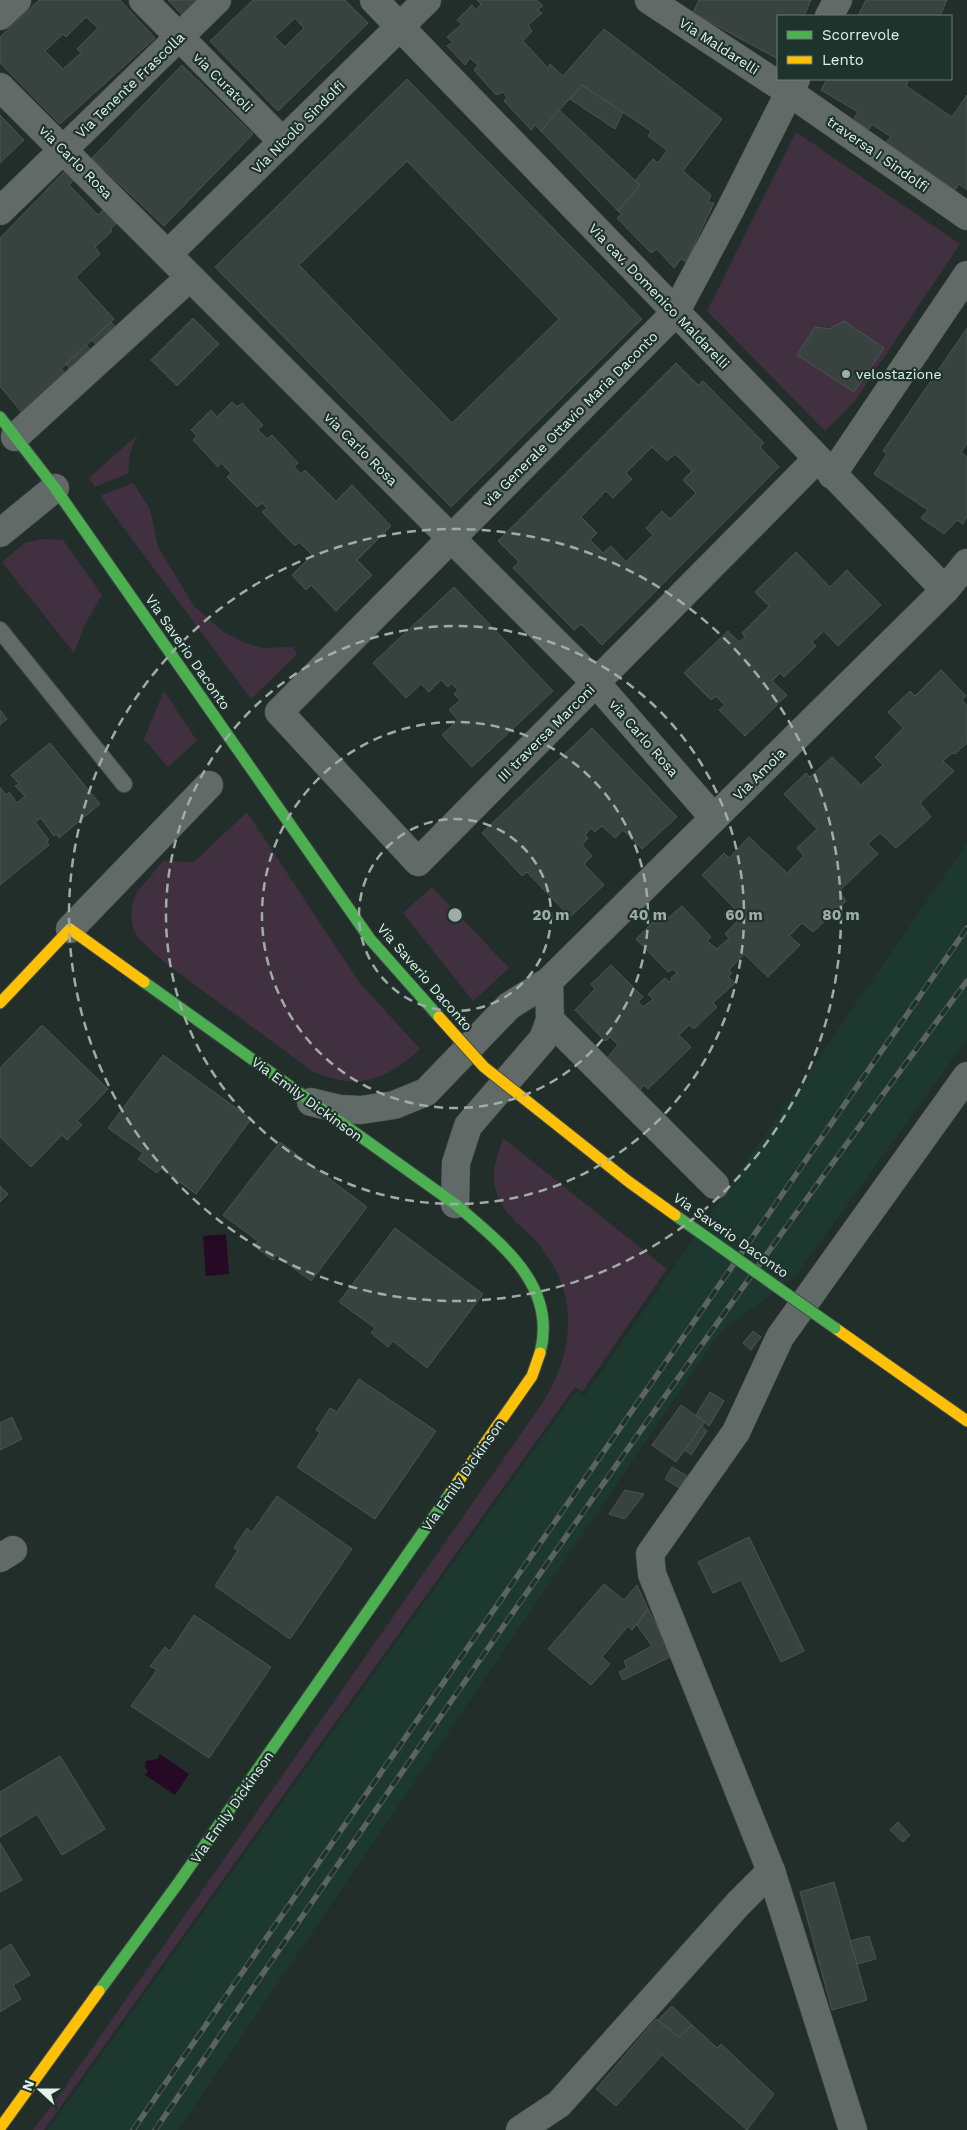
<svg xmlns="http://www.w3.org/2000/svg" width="967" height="2130" font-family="'Work Sans',sans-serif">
	<rect width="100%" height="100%" fill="#222e2a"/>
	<path fill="#1d392f" d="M967,843V1039L795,1277L720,1332L178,2130H48L576,1391L584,1397Z"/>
	<g fill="#413040">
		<path d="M796,132L960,244L854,402L825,431L707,311Z"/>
		<path d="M138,434C132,447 127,458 129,473L95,487L89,478Z"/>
		<path d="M133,483L150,509L158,547L194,606L222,631L245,643L262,648L293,647L297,654L251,699L100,496Z"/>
		<path d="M45,539L63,540L102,595L85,624L74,653L2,562L26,542Z"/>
		<path d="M164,691L197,741L168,767L144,739Z"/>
		<path d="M247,812L359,982L420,1049C385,1081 357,1091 312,1071L164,962L138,938L133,927L131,916L132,905L137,892L163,861L194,862Z"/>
		<path d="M432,887L509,968L473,1001L403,913Z"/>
		<path d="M503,1138L667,1269L582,1392L575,1387L44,2130H33L62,2091L541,1405C569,1363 580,1308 551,1262C546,1256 543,1249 538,1243C520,1225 501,1213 495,1187C491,1170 498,1154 503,1138Z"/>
	</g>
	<g fill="#260925">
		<path d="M226,1234L229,1274L206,1276L203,1236Z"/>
		<path d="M160,1754L189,1774L175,1795L145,1775L148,1771L145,1767L146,1761L157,1759Z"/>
	</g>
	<g fill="#38433f" stroke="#4b5451" fill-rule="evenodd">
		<path d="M39,0H120L155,38L60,124L0,63V37ZM86,17L98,28L77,49L81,53L63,69L45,51L63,34L66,37Z"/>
		<path d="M168,0H197L182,15Z"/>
		<path d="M253,0H345L368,23L278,111L210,41ZM295,18L304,28L285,47L275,37Z"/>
		<path d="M477,0H537L543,6L537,10L542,13L528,25L532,31L523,41L548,68L550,64L563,76L604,29L722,119L683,171L711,195L708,203H714L686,262L681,259L674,268L657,249L651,253L617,218L622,214L618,211L640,185L635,181L653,159L658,163L667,150L648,136L651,131L582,85L541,131L535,125L531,130L504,101L507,97L503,92L496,95L474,70L478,65L470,58L465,65L447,46L453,42L447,37L462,24L457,20L472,5L476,10L481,4Z"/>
		<path d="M699,0H811L804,16H778V59L693,13Z"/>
		<path d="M866,0H947L940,16H858Z"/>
		<path d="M182,65L253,134L164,226L92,158Z"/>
		<path d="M407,79L642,319L451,507L215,267ZM407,161L559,319L452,423L299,265Z"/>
		<path d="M827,79H909L906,86L952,117L967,95V190L959,184L955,190L886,142L891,137L872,124L869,129L853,120L858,112L821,90Z"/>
		<path d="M582,85L623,112L615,129L570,99Z"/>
		<path d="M559,110L640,185L618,211L541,131Z"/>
		<path d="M0,115L24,140L0,163Z"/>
		<path d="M65,171L74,180L69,185L98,215L103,210L116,224L110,229L112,231L95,247L100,254L76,277L114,319L61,369L71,379L25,416L0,386V238Z"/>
		<path d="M193,318L219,344L177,386L151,360Z"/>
		<path d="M844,321L884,348L854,392L797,355L815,327L829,329Z"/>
		<path d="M111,322L120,332L102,350L92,340Z"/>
		<path d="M967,328V443L961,453L967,457V516L963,524L957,520L944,534L921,518L928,510L874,474L887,454L883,451Z"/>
		<path d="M86,345L92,352L72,371L66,364Z"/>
		<path d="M676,363L698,385L703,381L764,443L760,447L779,467L602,645L581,624L574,630L513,568L519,562L498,541ZM652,447L667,461L675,454L692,471L683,480L696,493L670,519L662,511L646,528L653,535L626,562L611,546L603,553L590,540L597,533L581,517L606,491L613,498L632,479L626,473Z"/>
		<path d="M232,402L237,407L242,403L263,425L258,430L267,439L272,435L298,463L294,467L301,474L305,470L336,501L352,485L391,526L357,560L372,575L336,611L311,585L306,590L292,575L312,555L299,542L295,546L262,512L267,508L262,503L257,507L227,477L231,473L221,463L218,467L193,440L197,436L191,430L211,410L217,417Z"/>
		<path d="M796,552L830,587L847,570L881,605L838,646L824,631L812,642L816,646L784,677L780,673L772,681L787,695L745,736L719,710L725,705L716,696L711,700L684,673L728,631L739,642L745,637L742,633L769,606L755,592Z"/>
		<path d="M454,587L553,691L472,767L442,735L458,720L449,710L460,700L454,694L458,690L451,683L448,687L441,680L429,692L421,684L406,698L373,663Z"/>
		<path d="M941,670L966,696L962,700L967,706V743L955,754L952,753L943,761L954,771L920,803L931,817L896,848L880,833L868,844L878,854L839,891L846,901L813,932L802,923L789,936L800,945L768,977L744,954L729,970L732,973L728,977L735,983L713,1003L717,1007L694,1029L689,1025L679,1035L691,1047L648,1089L644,1085L640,1090L607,1058L618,1045L610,1037L605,1041L575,1010L595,989L591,984L611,965L643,997L638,1002L643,1007L653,999L648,994L665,978L670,982L672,980L671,978L677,973L673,969L668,972L636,939L656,919L661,924L682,906L711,937L707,941L717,949L729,938L725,934L742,916L702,875L724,853L729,858L749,837L787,873L804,856L797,848L817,829L784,794L806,773L810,777L832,757L861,785L883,765L875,757L903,728L888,712L910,691L915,696Z"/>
		<path d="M0,710L7,719L0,725Z"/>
		<path d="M592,728L677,817L642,849L623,830L615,838L602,826L595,832L591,828L585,835L588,838L582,845L592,856L584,864L604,885L570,917L527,872L522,876L482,833Z"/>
		<path d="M50,743L100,804L59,838L57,834L54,836L41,818L35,822L49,840L46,841L49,845L0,885V787L6,795L9,792L17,803L25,796L15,786L19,784L11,775Z"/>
		<path d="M42,1025L108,1089L77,1121L82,1125L67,1140L62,1135L31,1167L0,1137V1068Z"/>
		<path d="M163,1055L251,1119L196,1194L161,1168L157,1173L138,1159L143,1153L108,1128Z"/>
		<path d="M280,1142L367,1207L311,1281L276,1255L273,1260L254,1246L258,1241L223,1215Z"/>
		<path d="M0,1186L8,1194L0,1202Z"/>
		<path d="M395,1228L483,1294L427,1368L393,1341L388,1347L380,1340L371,1333L375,1328L339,1302Z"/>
		<path d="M753,1331L761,1337L751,1350L743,1343Z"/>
		<path d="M359,1379L436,1431L375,1519L297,1467L320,1433L316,1430L330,1408L337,1412Z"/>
		<path d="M710,1392L724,1401L709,1426L696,1415Z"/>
		<path d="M681,1405L705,1422L676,1462L652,1445Z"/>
		<path d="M12,1417L22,1439L0,1450V1423Z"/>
		<path d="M701,1426L707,1431L691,1455L685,1450Z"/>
		<path d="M672,1467L687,1476L679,1488L665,1479Z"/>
		<path d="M625,1490L644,1494L625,1519L609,1514Z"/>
		<path d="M277,1496L352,1549L290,1639L215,1586L238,1550L234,1548L247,1528L252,1532Z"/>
		<path d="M749,1537L804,1651L781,1662L741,1580L713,1593L698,1562Z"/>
		<path d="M604,1584L624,1600L637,1585L648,1609L632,1630L628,1626L602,1657L610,1664L591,1685L548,1649Z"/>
		<path d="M648,1609L672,1656L623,1680L619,1672L627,1668L624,1661L652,1646L637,1625Z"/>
		<path d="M194,1615L271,1667L209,1758L131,1706L157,1670L150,1666L165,1647L170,1651Z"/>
		<path d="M60,1756L105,1829L62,1855L37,1814L0,1837V1792Z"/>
		<path d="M898,1822L910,1835L903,1842L890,1830Z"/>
		<path d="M0,1843L22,1880L0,1892Z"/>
		<path d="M834,1882L867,2000L832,2010L800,1892Z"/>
		<path d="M869,1936L876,1959L857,1964L850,1941Z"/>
		<path d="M11,1944L30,1975L13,1985L21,1999L0,2012V1951Z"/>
		<path d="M672,2006L692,2025L679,2037L658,2020Z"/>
		<path d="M656,2019L679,2037L692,2025L717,2048L721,2044L774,2094L747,2130L662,2055L616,2106L596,2089Z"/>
	</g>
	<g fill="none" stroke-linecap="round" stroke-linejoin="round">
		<g stroke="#424c48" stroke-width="18">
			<path id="lane" d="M0,630L124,784"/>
		</g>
		<g stroke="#424c48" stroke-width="29">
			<g id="street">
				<path d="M143,0L283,142"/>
				<path d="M374,0L945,590"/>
				<path d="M649,0L789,92L967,216"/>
				<path d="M0,16L17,0"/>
				<path d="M829,16L838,0"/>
				<path d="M796,79L730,210L675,313L279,712L418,862L817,459"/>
				<path d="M0,87L596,683L714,818"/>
				<path d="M0,211L217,0"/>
				<path d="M168,254L427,0"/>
				<path d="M15,437L189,278"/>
				<path d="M832,475L967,275"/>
				<path d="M0,533L55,488"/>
				<path d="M70,929L209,785"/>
				<path d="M550,1020L715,1185"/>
				<path d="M311,1102L340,1109L361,1110L394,1105L426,1092L509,1006L549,981L945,590L967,563"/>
				<path d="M455,1204L456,1163L468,1126L543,1039L550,1020L549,981"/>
				<path d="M0,1558L13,1550"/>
				<path d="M520,2130L559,2104L738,1904L771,1871"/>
				<path d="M853,2130L771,1871L652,1574L650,1554L736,1432L780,1337L967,1076"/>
			</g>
		</g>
		<g stroke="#424c48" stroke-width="13">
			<g id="fast">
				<path d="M0,417L55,488L201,697"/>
				<path d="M144,982L455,1204C500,1243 558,1285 540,1353"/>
				<path d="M99,1991L179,1882L451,1492"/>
			</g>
		</g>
		<g stroke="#424c48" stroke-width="13">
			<g id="slow">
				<path d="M0,1003L70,929L144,982"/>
				<path d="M835,1328L967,1421"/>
				<path d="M451,1492L532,1376L540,1353"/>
				<path d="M0,2128L99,1991"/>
			</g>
		</g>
		<use href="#lane" stroke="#616a66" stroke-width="16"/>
		<use href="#street" stroke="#616a66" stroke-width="28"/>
		<use href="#fast" stroke="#4caf50" stroke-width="11"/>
		<use href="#slow" stroke="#ffc107" stroke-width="11"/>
		<g stroke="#5b6461" stroke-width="5.5">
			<g id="rail">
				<path d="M133,2130L967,928"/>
				<path d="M155,2130C421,1744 686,1357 967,981"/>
			</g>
		</g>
		<use href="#rail" stroke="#1d332b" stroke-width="4" stroke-dasharray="11" stroke-linecap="butt"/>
		<g stroke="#424c48" stroke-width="13" stroke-linecap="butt">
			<g id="fast-bridge">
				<path d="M201,697L370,939L439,1017"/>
				<path d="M675,1215L835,1328"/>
			</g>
		</g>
		<g stroke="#424c48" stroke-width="13" stroke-linecap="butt">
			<path id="slow-bridge" d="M439,1017L484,1067L629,1182L675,1215"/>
		</g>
		<use href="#fast-bridge" stroke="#4caf50" stroke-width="11"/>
		<use href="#slow-bridge" stroke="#ffc107" stroke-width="11"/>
	</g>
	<g fill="none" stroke="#9faca7" stroke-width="2.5" stroke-dasharray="9 6">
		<circle cx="455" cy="915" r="96"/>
		<circle cx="455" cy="915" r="193"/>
		<circle cx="455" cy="915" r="289"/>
		<circle cx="455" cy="915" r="386"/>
	</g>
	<circle fill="#9faca7" stroke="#1d332b" stroke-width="2" cx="846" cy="374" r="5"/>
	<g text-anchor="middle" stroke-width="4.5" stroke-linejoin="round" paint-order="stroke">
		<g font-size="14" fill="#e3f0eb" stroke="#1d332b">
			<text transform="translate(719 46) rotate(33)" y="5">Via Maldarelli</text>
			<text transform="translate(223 82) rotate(45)" y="5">via Curatoli</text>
			<text transform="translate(130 85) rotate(-44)" y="5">Via Tenente Frascolla</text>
			<text transform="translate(298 127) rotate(-45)" y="5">Via Nicolò Sindolfi</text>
			<text transform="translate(878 154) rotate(35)" y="5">traversa I Sindolfi</text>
			<text transform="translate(76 162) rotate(45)" y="5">via Carlo Rosa</text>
			<text transform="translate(659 296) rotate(46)" y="5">Via cav. Domenico Maldarelli</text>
			<text transform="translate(570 419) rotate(-45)" y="5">via Generale Ottavio Maria Daconto</text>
			<text transform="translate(361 449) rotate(45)" y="5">via Carlo Rosa</text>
			<text transform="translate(188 652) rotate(55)" y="5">Via Saverio Daconto</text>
			<text transform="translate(546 733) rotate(-45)" y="5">III traversa Marconi</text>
			<text transform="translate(644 738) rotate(49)" y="5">via Carlo Rosa</text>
			<text transform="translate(759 774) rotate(-45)" y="5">Via Amoia</text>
			<text transform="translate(425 977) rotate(49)" y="5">Via Saverio Daconto</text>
			<text transform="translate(307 1099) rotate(36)" y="5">Via Emily Dickinson</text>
			<text transform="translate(731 1235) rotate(35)" y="5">Via Saverio Daconto</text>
			<text transform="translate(463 1475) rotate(-55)" y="5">Via Emily Dickinson</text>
			<text transform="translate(232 1807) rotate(-55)" y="5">Via Emily Dickinson</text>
		</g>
		<g font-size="14" fill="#e3f0eb" stroke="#1d332b" text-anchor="start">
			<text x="856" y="379">velostazione</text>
		</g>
	</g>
	<circle cx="455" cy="915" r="8" fill="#9faca7" stroke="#1d332b" stroke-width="2.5"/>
	<g font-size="15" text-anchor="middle" font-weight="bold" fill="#9faca7" stroke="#1d332b" stroke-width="4.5" stroke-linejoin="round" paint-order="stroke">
		<text x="551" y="920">20 m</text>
		<text x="648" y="920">40 m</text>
		<text x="744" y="920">60 m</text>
		<text x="841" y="920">80 m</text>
	</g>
	<rect x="777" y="15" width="175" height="65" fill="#1d332b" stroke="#6c7f78"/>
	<rect x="787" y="31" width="25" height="8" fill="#4caf50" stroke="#6c7f78"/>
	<text x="822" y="40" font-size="15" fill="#e3f0eb">Scorrevole</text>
	<rect x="787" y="56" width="25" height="8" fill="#ffc107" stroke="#6c7f78"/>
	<text x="822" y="65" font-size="15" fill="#e3f0eb">Lento</text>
	<g transform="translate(40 2090) rotate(291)" stroke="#1d332b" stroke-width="4" paint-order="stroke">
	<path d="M0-4L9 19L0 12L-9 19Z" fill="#e3f0eb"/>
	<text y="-8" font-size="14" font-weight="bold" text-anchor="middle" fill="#e3f0eb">N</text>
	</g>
</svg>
